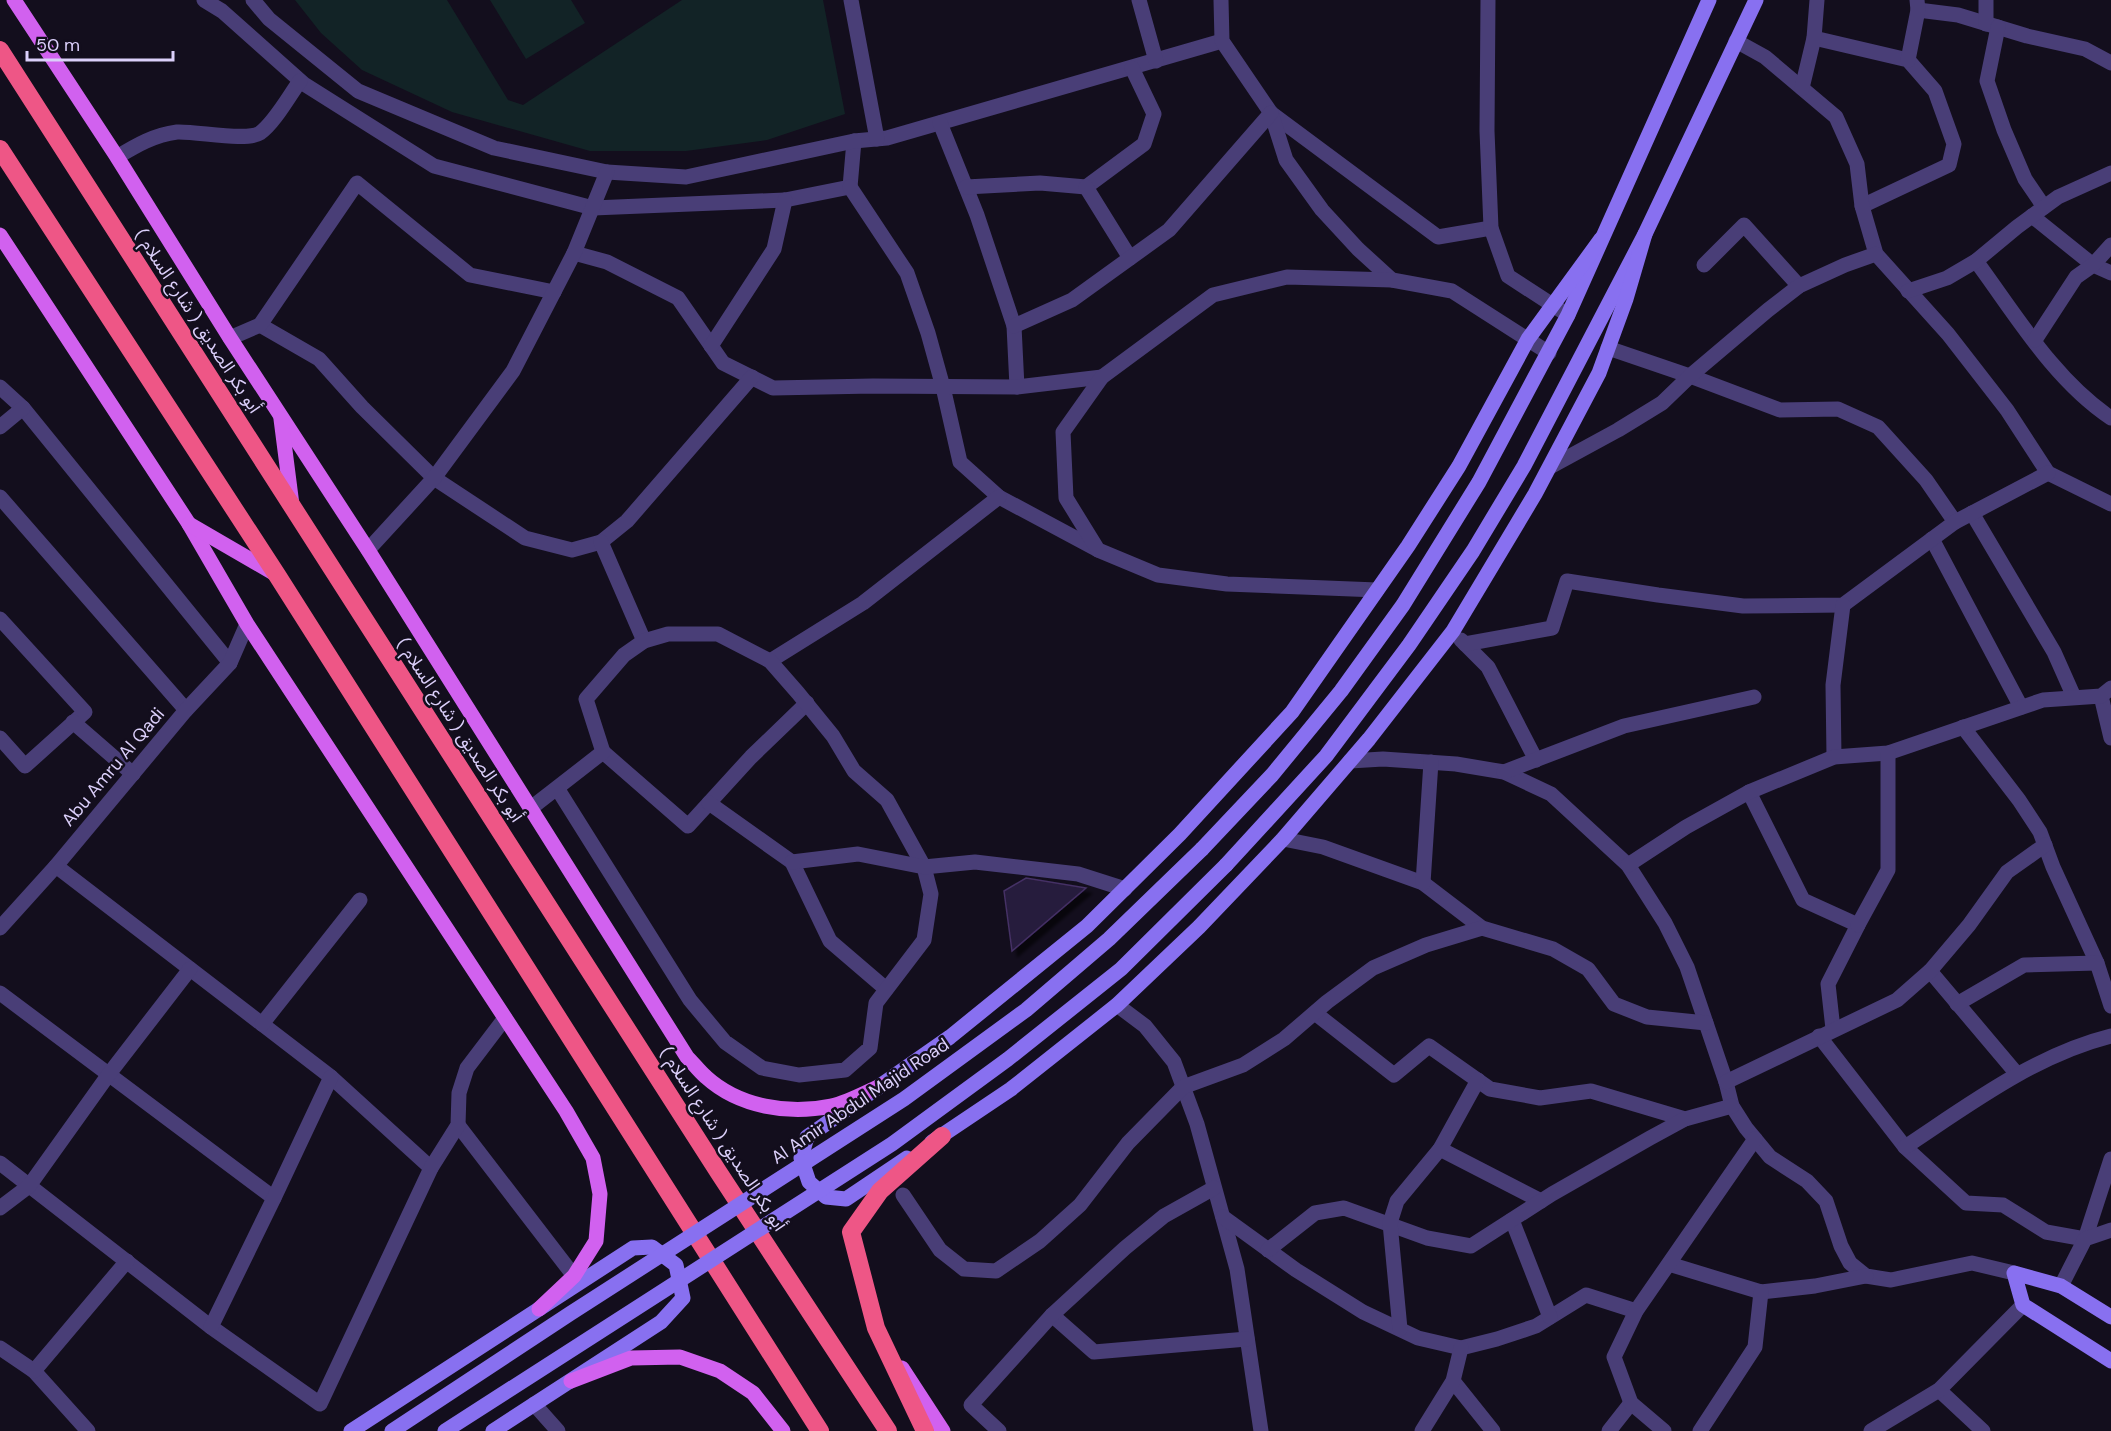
<svg xmlns="http://www.w3.org/2000/svg" width="2111" height="1431" font-family="'DM Sans','Noto Sans Arabic',sans-serif">
	<defs>
		<filter id="shadow"><feDropShadow dx="5.5" dy="5.5" stdDeviation="1.5" flood-color="#0009"/></filter>
	</defs>
	<rect width="100%" height="100%" fill="#130e1d"/>
	<g fill="#122326">
		<path d="M295,0H447L508,100L523,105L682,0H823L845,114L767,140L686,151H590L452,112L362,70L321,33Z"/>
		<path d="M490,0H571L585,23L526,59Z"/>
	</g>
	<path fill="#281c3c" stroke="#443065" stroke-width="1.5" filter="url(#shadow)" d="M1026,878L1086,888L1012,951L1004,891Z"/>
	<g fill="none" stroke-linecap="round" stroke-linejoin="round">
		<g stroke="#493e77" stroke-width="15">
			<path d="M204,0L222,11L304,84L434,166L593,208L785,200L850,187L854,141"/>
			<path d="M253,0L269,19L358,91L494,148L607,172L686,177L854,141L887,138L1222,41"/>
			<path d="M851,0L877,139"/>
			<path d="M1139,0L1156,61"/>
			<path d="M1221,0L1222,41L1271,113L1438,237L1491,228"/>
			<path d="M1488,0L1487,131L1491,228L1508,276L1568,315"/>
			<path d="M1918,10L1958,15L2027,36L2085,49L2111,63"/>
			<path d="M1986,24V0"/>
			<path d="M1998,27L1987,81L2004,130L2025,179L2044,207"/>
			<path d="M1814,38L1908,60L1935,91L1954,144L1949,165L1862,206"/>
			<path d="M1736,41L1765,57L1836,117L1857,164L1862,206L1876,254L1948,334L2007,410L2048,473L2111,504"/>
			<path d="M1908,60L1918,10L1917,0"/>
			<path d="M1802,88L1814,38L1817,0"/>
			<path d="M1271,113L1286,160L1322,210L1358,249L1392,280"/>
			<path d="M940,123L977,215L1014,326L1017,387"/>
			<path d="M117,157C137,145 154,135 177,132C197,131 246,142 260,133C275,122 289,96 300,81"/>
			<path d="M850,187L907,273L928,333L943,387L960,462L999,497L1098,550"/>
			<path d="M966,187L1040,183L1086,187L1144,144L1154,114L1132,68"/>
			<path d="M1086,187L1130,258"/>
			<path d="M2032,216L2093,265L2111,273"/>
			<path d="M574,253L607,262L678,298L723,363L773,388L873,386L1017,387L1102,377"/>
			<path d="M1976,261C2016,315 2054,380 2111,418"/>
			<path d="M1704,265L1744,225L1799,286"/>
			<path d="M1908,291L1947,278L1976,261L2017,227L2058,197L2111,173"/>
			<path d="M260,325L319,359L362,407L434,478L525,538L572,550L601,542L627,521L752,377"/>
			<path d="M1014,326L1072,300L1169,230L1271,113"/>
			<path d="M230,338L260,325L357,183L470,275L554,292"/>
			<path d="M2035,340L2076,277L2093,265L2111,245"/>
			<path d="M711,346L774,249L785,200"/>
			<path d="M1608,348L1690,376L1780,410L1838,409L1878,427L1926,480L1955,522"/>
			<path d="M0,387L23,408L230,663"/>
			<path d="M0,427L23,408"/>
			<path d="M1550,467L1618,430L1662,403L1690,376L1768,310L1799,286L1845,265L1876,254"/>
			<path d="M0,497L186,710"/>
			<path d="M1972,513L2054,652L2074,697"/>
			<path d="M1932,539L2021,707"/>
			<path d="M601,542L644,641"/>
			<path d="M368,550L434,478L513,371L574,253L607,172"/>
			<path d="M1377,590L1227,584L1158,575L1098,550L1066,498L1063,432L1102,377L1213,295L1287,277L1392,280L1452,291L1549,353"/>
			<path d="M0,619L85,712L25,766L0,738"/>
			<path d="M1461,640L1488,667L1536,760"/>
			<path d="M1465,644L1552,628L1567,581L1658,595L1743,606L1843,605L1955,522L2048,473"/>
			<path d="M770,661L863,603L999,497"/>
			<path d="M2101,696L2111,738"/>
			<path d="M73,722L133,774"/>
			<path d="M1963,727L2019,800L2040,832L2053,867L2097,963L2111,1006"/>
			<path d="M603,752L688,826L751,757L807,703"/>
			<path d="M1834,757L1833,685L1843,605"/>
			<path d="M1350,761L1383,759L1456,764L1504,772L1551,794L1628,865L1665,923L1687,967L1726,1082L1732,1106L1746,1128L1770,1157L1807,1181L1826,1201L1841,1246L1850,1263L1866,1276L1891,1280L1972,1263L2014,1273"/>
			<path d="M1504,772L1624,726L1754,697"/>
			<path d="M1749,792L1803,900L1858,925L1828,984L1833,1029"/>
			<path d="M709,803L792,862L830,941L886,989"/>
			<path d="M531,808L603,752L586,699L624,655L644,641L668,634H718L770,661L798,693L833,736L854,771L887,800L924,867L931,894L924,940L876,1003L870,1048L845,1070L799,1075L762,1068L725,1042L690,1000L557,788"/>
			<path d="M1283,839L1323,847L1423,883L1482,928L1553,949L1588,969L1614,1004L1647,1017L1706,1023"/>
			<path d="M792,862L858,854L924,867L975,862L1078,874L1125,889"/>
			<path d="M1628,865L1686,827L1749,792L1834,757L1888,753L2043,700L2101,696L2111,688"/>
			<path d="M56,866L331,1077L431,1168"/>
			<path d="M1423,883L1431,762"/>
			<path d="M1858,925L1888,870V753"/>
			<path d="M0,928L56,866L186,710L230,663L247,624"/>
			<path d="M1930,971L2017,1074"/>
			<path d="M0,993L274,1198"/>
			<path d="M1957,1004L2024,965L2097,963"/>
			<path d="M1117,1005L1145,1026L1174,1062L1197,1124L1237,1269L1261,1431"/>
			<path d="M1315,1013L1394,1075L1429,1046L1490,1089L1540,1098L1591,1091L1685,1119"/>
			<path d="M262,1024L360,900"/>
			<path d="M1819,1036L1905,1147L1966,1203L2003,1205L2046,1232L2085,1239L2111,1159"/>
			<path d="M1726,1082L1897,1000L1930,971L1969,925L2007,872L2045,845"/>
			<path d="M458,1125L574,1276"/>
			<path d="M1905,1147C1970,1104 2035,1055 2111,1036"/>
			<path d="M1440,1149L1541,1201"/>
			<path d="M0,1163L211,1327L320,1404L431,1168L458,1125L459,1093L467,1068L505,1018"/>
			<path d="M903,1195L940,1250L964,1269L996,1271L1040,1241L1080,1205L1128,1143L1183,1087L1243,1065L1284,1039L1327,1002L1373,968L1426,945L1482,928"/>
			<path d="M0,1208L29,1186L109,1074L190,969"/>
			<path d="M1223,1217L1296,1270L1363,1312L1418,1338L1461,1348L1497,1339L1536,1326L1586,1295L1636,1311"/>
			<path d="M1512,1220L1550,1317"/>
			<path d="M1268,1250L1315,1213L1344,1208L1427,1238L1471,1246L1552,1194L1650,1138L1685,1119L1732,1106"/>
			<path d="M1669,1264L1761,1292L1815,1286L1866,1276"/>
			<path d="M2061,1286L2085,1239L2111,1230"/>
			<path d="M1052,1315L1094,1352L1247,1339"/>
			<path d="M211,1327L274,1198L331,1077"/>
			<path d="M1400,1329L1390,1223L1397,1201L1440,1149L1478,1080"/>
			<path d="M0,1348L34,1371L88,1431"/>
			<path d="M34,1371L127,1261"/>
			<path d="M1453,1381L1493,1431"/>
			<path d="M1939,1390L1983,1431"/>
			<path d="M534,1404L558,1431"/>
			<path d="M999,1431L971,1405L1052,1315L1125,1248L1164,1216L1214,1188"/>
			<path d="M1422,1431L1453,1381L1461,1348"/>
			<path d="M1609,1431L1631,1403"/>
			<path d="M1664,1431L1631,1403L1614,1357L1636,1311L1755,1139"/>
			<path d="M1700,1431L1755,1347L1761,1292"/>
			<path d="M1871,1431L1939,1390L2023,1305"/>
		</g>
		<g stroke="#8870f0" stroke-width="15">
			<path d="M1202,849L1272,775L1341,691L1403,605L1479,482L1568,315L1709,0"/>
			<path d="M1226,865L1326,756L1409,645L1473,551L1524,466L1645,234L1756,0"/>
			<path d="M932,1142L1011,1089L1117,1005L1199,927L1283,839L1369,739L1453,631L1535,494L1599,373L1626,299L1645,234"/>
			<path d="M907,1158L846,1199L826,1197L809,1182L801,1158L807,1137L950,1037L1087,926L1180,834L1292,712L1408,546L1459,466L1528,339L1601,239"/>
			<path d="M2111,1317L2061,1286L2014,1273L2023,1305L2111,1361"/>
			<path d="M351,1431L633,1248L652,1247L676,1265L683,1298L661,1322L493,1431"/>
		</g>
		<g stroke="#d161ef" stroke-width="15">
			<path d="M14,0L117,157L230,338L368,550L687,1057C694,1064 699,1071 706,1077C739,1107 789,1115 831,1106C849,1102 866,1092 882,1085"/>
			<path d="M0,235L189,524L247,624L566,1111L593,1158L600,1194L596,1241L574,1276L539,1309"/>
			<path d="M281,419L292,505"/>
			<path d="M189,524L277,575"/>
			<path d="M902,1368L943,1431"/>
			<path d="M571,1381L631,1358L680,1357L720,1371L753,1393L783,1431"/>
		</g>
		<g stroke="#ee5686" stroke-width="18">
			<path d="M0,50L719,1173L888,1431"/>
			<path d="M0,149L277,575L820,1431"/>
			<path d="M925,1431L876,1328L851,1232L880,1191L942,1136"/>
		</g>
		<g stroke="#8870f0" stroke-width="15">
			<path d="M392,1431L571,1313L904,1099L1026,1010L1109,939L1202,849"/>
			<path d="M445,1431L892,1144L1008,1059L1121,969L1226,865"/>
		</g>
	</g>
	<g text-anchor="middle" stroke-width="5" stroke-linejoin="round" paint-order="stroke">
		<g font-size="18" fill="#dbcffa" stroke="#130e1d">
			<text transform="translate(198 321) rotate(57)" y="6">( شارع السلام ) أبو بكر الصديق</text>
			<text transform="translate(460 730) rotate(57)" y="6">( شارع السلام ) أبو بكر الصديق</text>
			<text transform="translate(113 767) rotate(-50)" y="6">Abu Amru Al Qadi</text>
			<text transform="translate(860 1101) rotate(-34)" y="6">Al Amir Abdul Majid Road</text>
			<text transform="translate(723 1139) rotate(57)" y="6">( شارع السلام ) أبو بكر الصديق</text>
		</g>
	</g>
	<path d="M27 51v9h146v-9" fill="none" stroke="#dbcffa" stroke-width="3"/>
	<text x="36" y="51" font-size="18" fill="#dbcffa" stroke="#130e1d" stroke-width="4.5" paint-order="stroke">50 m</text>
</svg>
